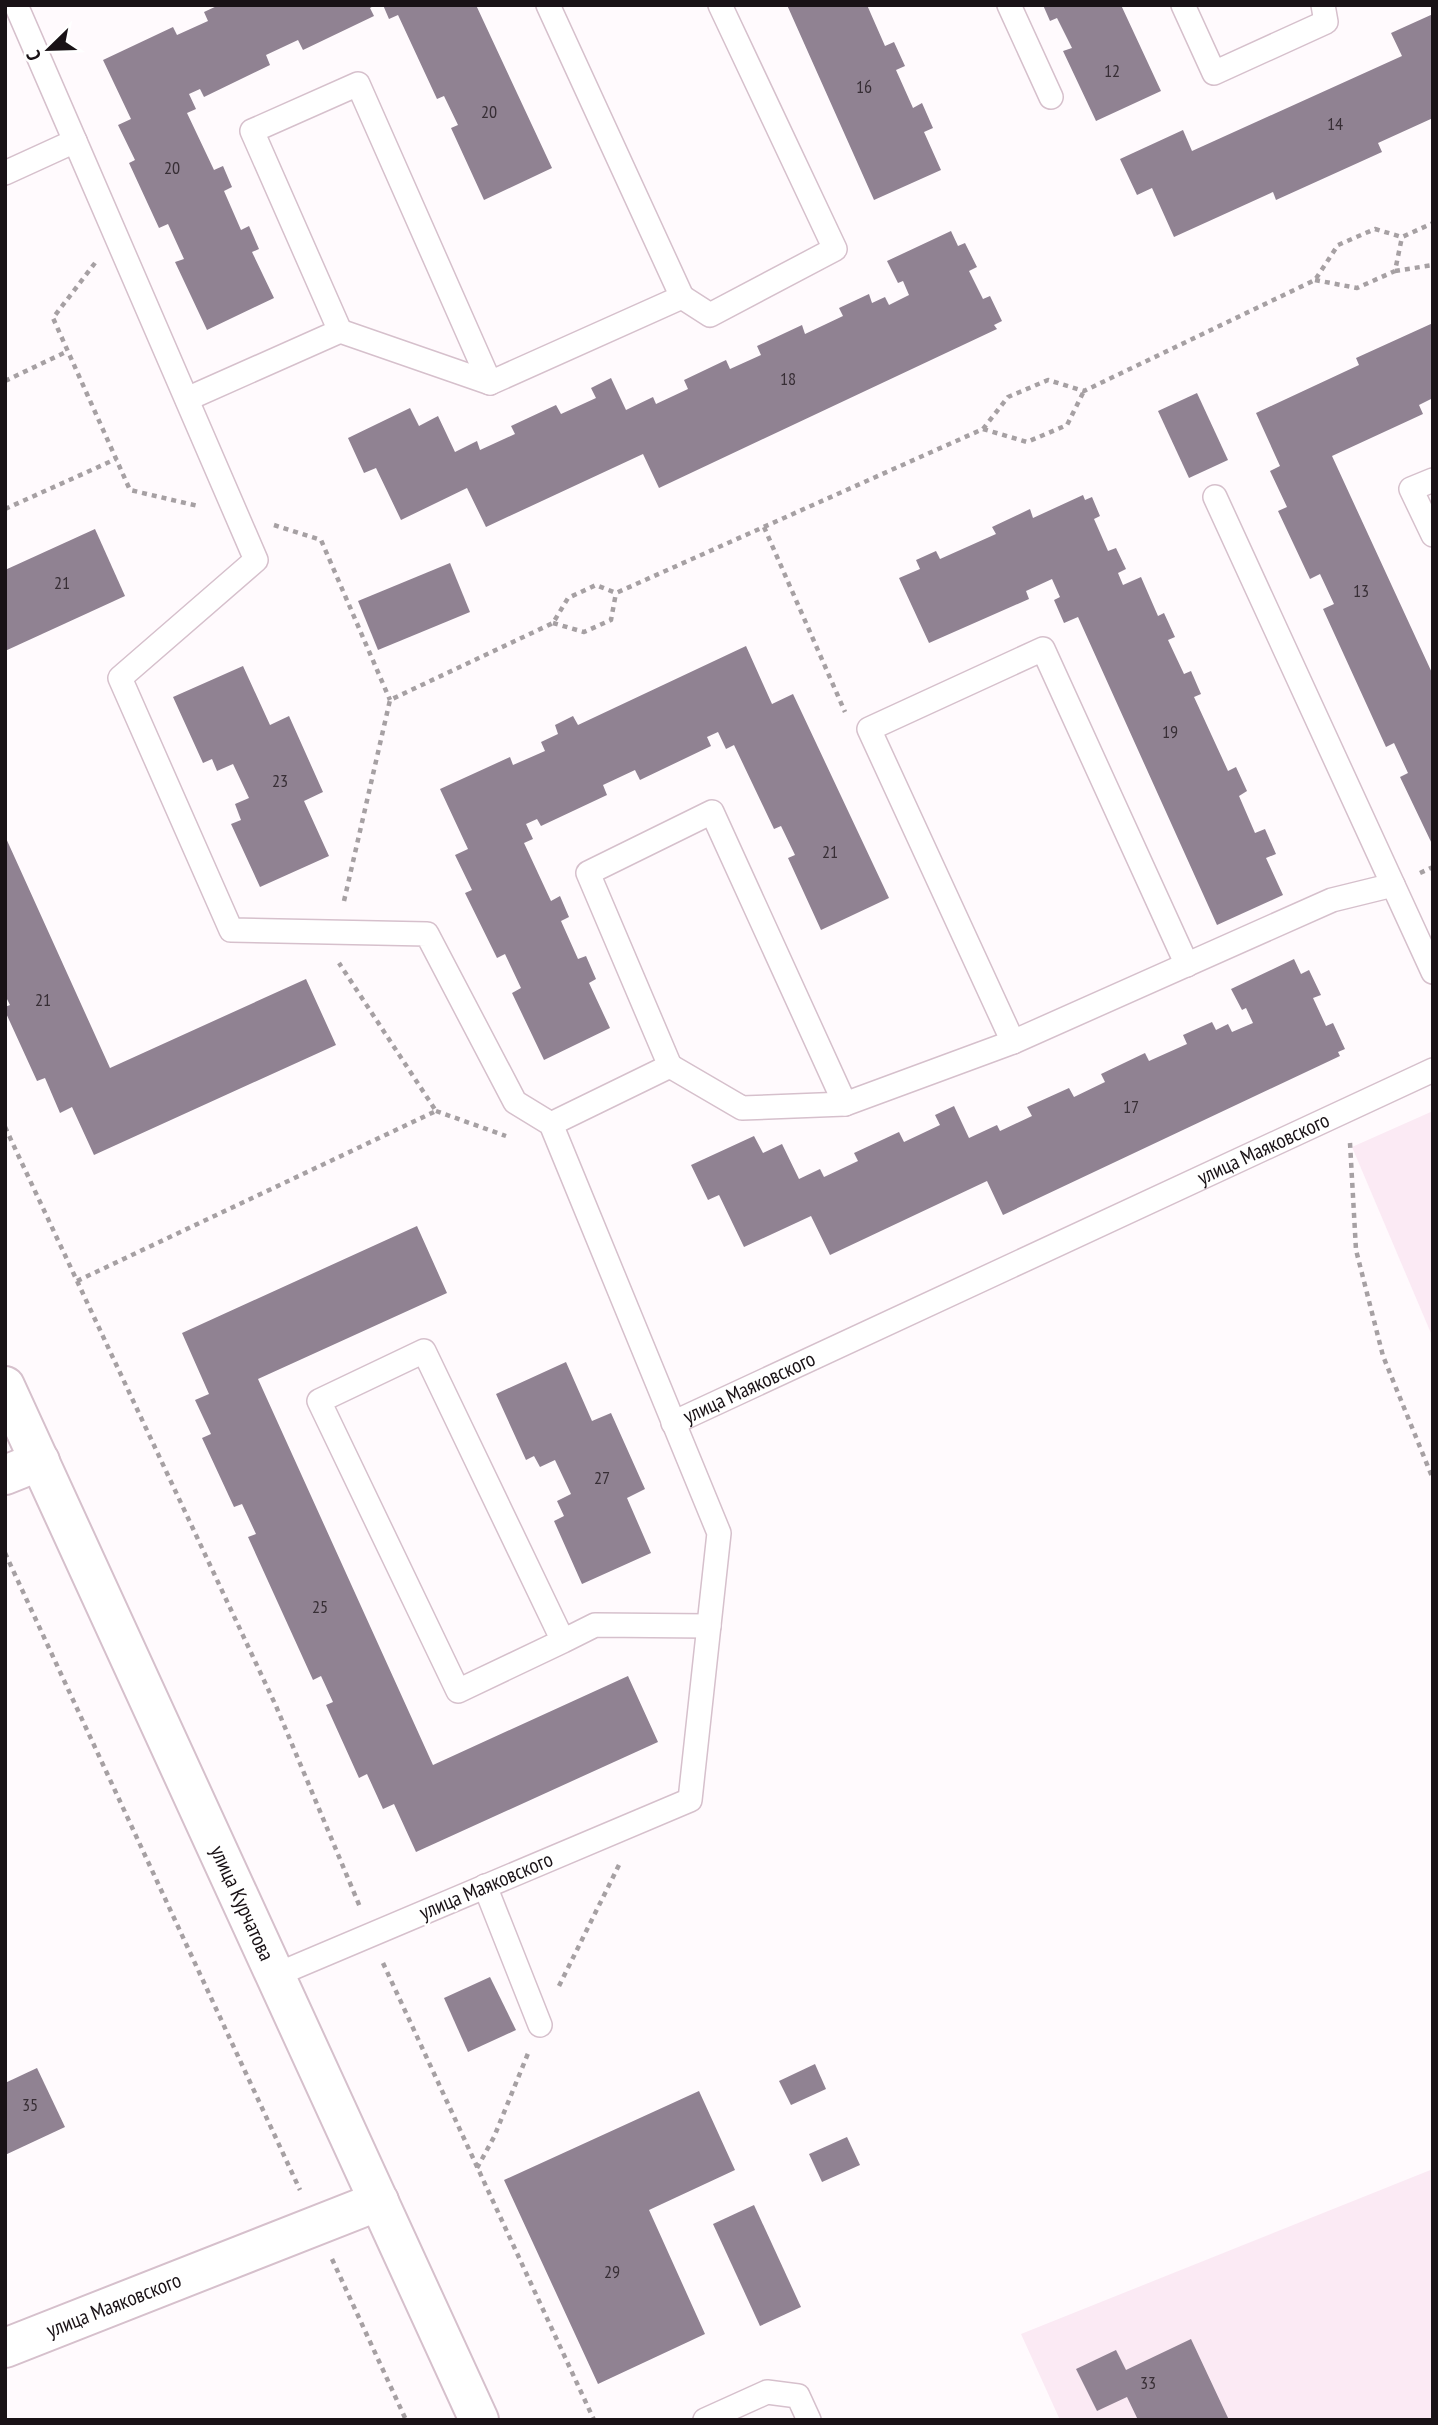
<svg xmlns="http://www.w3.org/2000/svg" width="1438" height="2425" font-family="'PT Sans Narrow',sans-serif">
	<rect width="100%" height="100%" fill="#fffafd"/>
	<g fill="#fbeaf4">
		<path d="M1433,1111V1338L1352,1147Z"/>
		<path d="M1433,2169V2420H1060L1021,2334Z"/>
	</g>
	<g fill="#908292">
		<path d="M219,5H375L370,8L374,16L303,50L298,40L266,55L270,65L204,97L200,89L189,94L196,109L187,113L214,170L223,166L232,187L224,191L241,230L249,226L259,249L252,252L274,298L207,330L175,262L184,259L168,224L159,228L129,163L135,160L118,125L131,119L103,60L173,27L177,35L208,21L204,12Z"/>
		<path d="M383,5H476L552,168L484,200L451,128L458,125L444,96L437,99L398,15L389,19Z"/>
		<path d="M787,5H867L885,46L894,42L905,66L896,70L913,108L922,103L933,128L924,132L941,170L874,200Z"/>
		<path d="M1043,5H1121L1161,91L1096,121L1063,51L1072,48L1057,18L1050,21Z"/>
		<path d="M1433,14V118L1378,143L1382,152L1276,200L1273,192L1174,237L1152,188L1137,195L1120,159L1183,130L1192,151L1402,56L1391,33Z"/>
		<path d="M951,231L958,246L965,243L977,267L969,271L983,299L990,296L1002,321L994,325L997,329L659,488L643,454L486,527L467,488L401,520L376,468L364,473L348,438L410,408L419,426L438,416L455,452L477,441L480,450L515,434L511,426L556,405L561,414L596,398L591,388L611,378L626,410L653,397L656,404L688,389L684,380L726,360L730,369L761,355L757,346L802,325L805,334L843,316L839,308L869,294L872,303L885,297L889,305L909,295L903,281L898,283L887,261Z"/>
		<path d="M1433,323V398L1419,405L1423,414L1332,456L1433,675V846L1400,777L1408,773L1394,743L1386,747L1323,609L1334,604L1320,574L1310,579L1278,511L1287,507L1270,471L1280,466L1256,413L1359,365L1356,358Z"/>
		<path d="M1197,393L1228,460L1189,478L1158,411Z"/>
		<path d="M1083,495L1085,500L1092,497L1100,516L1094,519L1108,551L1116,548L1126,569L1118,573L1123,585L1141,577L1158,616L1164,613L1175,637L1168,640L1184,674L1191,671L1201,694L1194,697L1228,771L1236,767L1247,791L1239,796L1255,833L1265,829L1276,854L1266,858L1283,895L1217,925L1078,617L1064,623L1054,600L1060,597L1052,579L1026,591L1029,599L929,643L899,578L920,569L916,560L936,551L940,559L996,534L992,527L1030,509L1033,518Z"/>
		<path d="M95,529L125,596L5,651V570Z"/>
		<path d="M450,563L470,612L378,650L358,601Z"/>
		<path d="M746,646L772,704L793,694L889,898L821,930L788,858L795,855L781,826L774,829L734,745L726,749L718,732L707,737L711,746L640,780L635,770L603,785L607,795L541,826L537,819L526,824L533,839L524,843L551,901L560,896L569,917L561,921L578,959L586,956L596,979L589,983L610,1028L544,1060L512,993L521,988L505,954L497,958L465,893L472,890L455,855L468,849L440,789L510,757L513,765L545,751L541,742L558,734L555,725L573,716L578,725Z"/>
		<path d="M243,666L270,725L289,716L323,792L304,801L329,856L260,887L231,824L241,820L235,804L249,798L233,764L217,771L212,759L203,763L173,697Z"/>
		<path d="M5,836L110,1068L306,979L336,1045L94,1155L72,1107L60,1113L45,1078L37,1081L5,1011V1007L10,1005L5,995Z"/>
		<path d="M1294,959L1301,974L1309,970L1321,995L1313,998L1326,1026L1333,1023L1345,1049L1338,1052L1340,1056L1003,1215L987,1181L830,1255L811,1216L744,1247L719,1195L708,1200L691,1165L754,1136L763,1153L782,1144L799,1179L820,1169L824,1177L858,1161L854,1153L899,1132L904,1142L940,1125L935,1115L954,1106L969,1138L997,1125L1000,1131L1032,1116L1027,1107L1069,1088L1074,1097L1105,1082L1101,1074L1145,1053L1149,1061L1187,1044L1183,1035L1212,1022L1216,1030L1228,1024L1232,1032L1253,1023L1246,1008L1242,1010L1231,989Z"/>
		<path d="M417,1226L447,1293L258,1379L433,1765L628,1676L658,1742L416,1852L394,1804L383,1809L367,1774L359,1778L326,1705L333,1702L321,1676L313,1680L248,1537L256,1534L242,1504L234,1507L202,1438L211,1434L195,1400L209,1394L182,1333Z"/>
		<path d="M566,1362L592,1421L611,1413L645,1489L627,1498L651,1553L582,1584L554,1521L564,1516L557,1501L571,1494L555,1460L540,1467L534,1456L526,1460L496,1394Z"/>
		<path d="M490,1977L516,2030L468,2052L444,1998Z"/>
		<path d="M815,2064L826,2089L791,2105L779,2081Z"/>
		<path d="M37,2068L65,2127L5,2155V2083Z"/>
		<path d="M699,2091L735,2170L649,2210L705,2334L598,2384L504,2180Z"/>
		<path d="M847,2137L860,2165L822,2182L809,2154Z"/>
		<path d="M754,2205L801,2307L760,2326L713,2224Z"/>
		<path d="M1191,2339L1229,2420H1138L1127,2397L1097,2411L1076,2369L1116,2350L1126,2370Z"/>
	</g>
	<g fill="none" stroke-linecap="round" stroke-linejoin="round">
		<g stroke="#d6c0cc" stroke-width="26">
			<g id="lane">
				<path d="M16,5L75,141"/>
				<path d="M1009,5L1051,97"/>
				<path d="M1183,5L1214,73L1326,22L1323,5"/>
				<path d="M5,173L75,141L256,560L120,678L231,930L427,934L515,1102L551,1124L719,1533L690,1800L276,1975"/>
				<path d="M682,297L710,315L835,249L720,5"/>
				<path d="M340,331L490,383"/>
				<path d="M187,399L340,331L252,131L358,84L490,383L682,297L548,5"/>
				<path d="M1433,480L1411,489L1433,535"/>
				<path d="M1215,497L1433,972"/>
				<path d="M1013,1042L869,729L1043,649L1187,965"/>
				<path d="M670,1066L588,873L712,812L845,1104"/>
				<path d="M551,1124L670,1066L742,1108L845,1104L1013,1042L1332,900L1393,885"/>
				<path id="s1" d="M673,1423L1433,1070"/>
				<path d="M563,1641L458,1691L319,1401L424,1351L563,1641L595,1625L709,1626"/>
				<path d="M485,1886L540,2025"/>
				<path d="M705,2420L767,2392L798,2396L809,2420"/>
			</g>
		</g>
		<g stroke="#d6c0cc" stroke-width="42">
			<path id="street" d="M5,1475L40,1461"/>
		</g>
		<g stroke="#d6c0cc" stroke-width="42">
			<g id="secondary">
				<path id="s2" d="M5,1386L479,2420"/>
				<path id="s3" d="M5,2348L379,2201"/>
			</g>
		</g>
		<g stroke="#a6a0a3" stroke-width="4.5" stroke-dasharray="5 5" stroke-linecap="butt">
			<path d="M95,263L53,318L130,490L198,506"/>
			<path d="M1395,271L1433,265"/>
			<path d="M1315,280L1357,288L1395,271L1402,237"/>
			<path d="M5,381L68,351"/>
			<path d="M983,429L1027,442L1067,425L1084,391"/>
			<path d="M5,509L116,459"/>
			<path d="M274,525L321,540L390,700"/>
			<path d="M764,527L845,712"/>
			<path d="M553,623L584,632L611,620L616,593"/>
			<path d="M1420,873L1433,867"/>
			<path d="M344,901L390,700L553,623L568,598L596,585L616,593L983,429L1008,397L1048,380L1084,391L1315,280L1338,245L1375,229L1402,237L1433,223"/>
			<path d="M436,1111L506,1136"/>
			<path d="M5,1127L276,1706L360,1907"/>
			<path d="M1350,1143L1356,1250L1383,1356L1433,1479"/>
			<path d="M77,1281L436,1111L339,963"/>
			<path d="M5,1553L300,2190"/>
			<path d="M383,1963L594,2420"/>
			<path d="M559,1986L619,1865"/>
			<path d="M477,2168L494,2137L529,2051"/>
			<path d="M332,2259L406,2420"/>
		</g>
		<use href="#lane" stroke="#fff" stroke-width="23"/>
		<use href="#street" stroke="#fff" stroke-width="38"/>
		<use href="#secondary" stroke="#fff" stroke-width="38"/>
	</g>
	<g text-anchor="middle" stroke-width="5" stroke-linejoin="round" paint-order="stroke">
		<g font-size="18" fill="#372e35">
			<text x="1112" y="77">12</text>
			<text x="864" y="93">16</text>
			<text x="489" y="118">20</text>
			<text x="1335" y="130">14</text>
			<text x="172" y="174">20</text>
			<text x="788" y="385">18</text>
			<text x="62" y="589">21</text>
			<text x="1361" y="597">13</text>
			<text x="1170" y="738">19</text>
			<text x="280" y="787">23</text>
			<text x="830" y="858">21</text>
			<text x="43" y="1006">21</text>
			<text x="1131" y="1113">17</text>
			<text x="602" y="1484">27</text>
			<text x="320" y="1613">25</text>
			<text x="30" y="2111">35</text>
			<text x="612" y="2278">29</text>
			<text x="1148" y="2389">33</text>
		</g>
		<g font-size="21" fill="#191216" stroke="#fff">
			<text dy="7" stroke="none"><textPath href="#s1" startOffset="651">улица Маяковского</textPath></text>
			<text dy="7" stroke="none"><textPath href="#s1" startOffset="84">улица Маяковского</textPath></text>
			<text transform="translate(486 1886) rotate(-23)" y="7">улица Маяковского</text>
			<text dy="7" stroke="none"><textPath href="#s2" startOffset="569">улица Курчатова</textPath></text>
			<text dy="7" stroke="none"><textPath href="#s3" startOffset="117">улица Маяковского</textPath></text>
		</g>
	</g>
	<rect width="1438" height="2425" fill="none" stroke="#191216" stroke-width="14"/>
	<g transform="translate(49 49) rotate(247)" stroke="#ffffff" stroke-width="5" paint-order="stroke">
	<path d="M0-5L12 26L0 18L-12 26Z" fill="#191216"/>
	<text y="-10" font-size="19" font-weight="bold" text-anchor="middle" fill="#191216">С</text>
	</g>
</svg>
